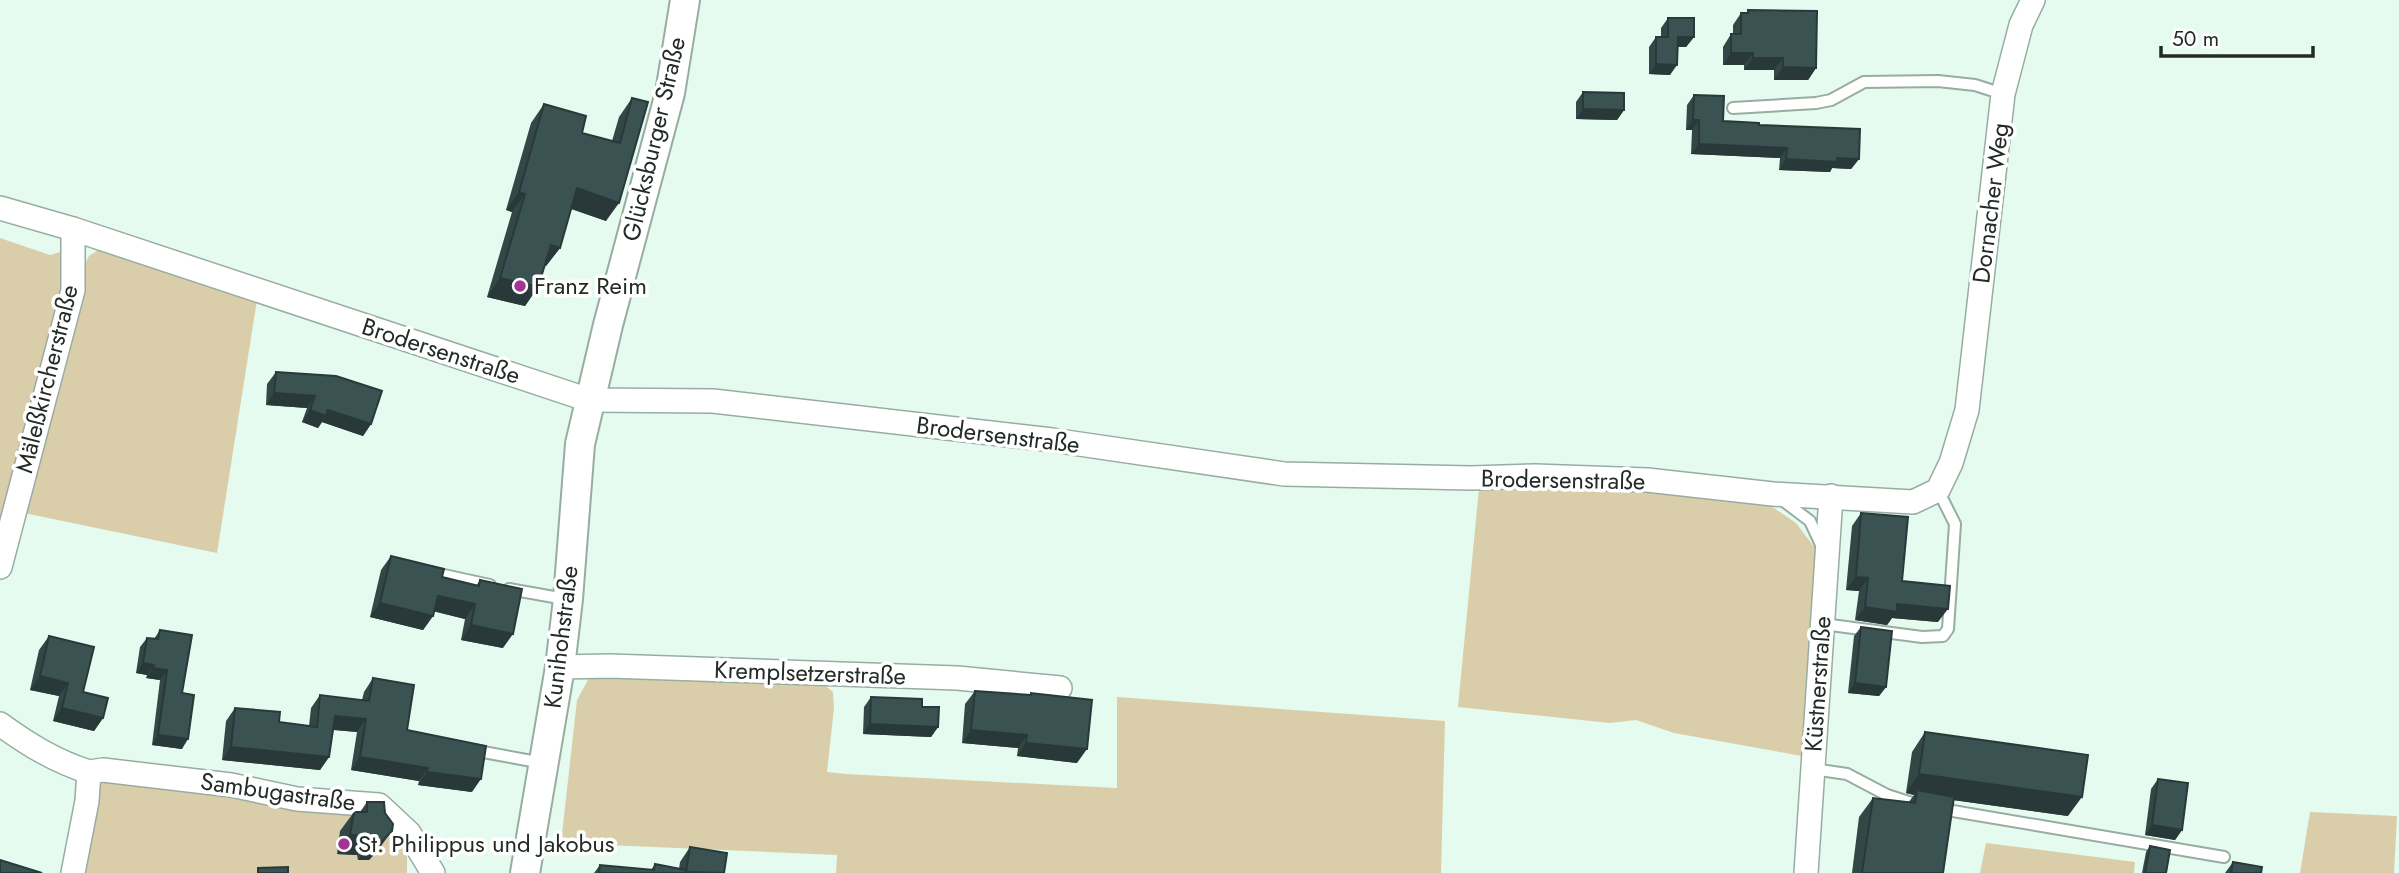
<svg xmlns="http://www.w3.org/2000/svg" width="2399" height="873" font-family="Jost,sans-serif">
	<rect width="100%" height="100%" fill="#e5fbef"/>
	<g fill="#daceaa">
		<path d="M0,238L50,255L60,252L66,268V288L0,534Z"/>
		<path d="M103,247L257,300L217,553L24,513L81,271L89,256Z"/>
		<path d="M1539,485L1634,488L1768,504L1796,523L1815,548L1802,756L1674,733L1636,720L1610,723L1458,707L1479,488Z"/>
		<path d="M606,670L817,679L833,692L834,708L827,772L846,774L1117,788V697L1445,721L1441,873H836L837,855L561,843L577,700L589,678Z"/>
		<path d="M101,780L373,810L407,843V873H85Z"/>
		<path d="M2310,812L2397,816L2394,873H2300Z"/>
		<path d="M1986,843L2135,862L2134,873H1980Z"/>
	</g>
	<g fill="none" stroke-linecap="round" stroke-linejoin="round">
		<g stroke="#98ada1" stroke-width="14">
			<g id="service">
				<path d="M1733,108L1816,103L1831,100L1864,82L1938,81L1975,85L2003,94"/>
				<path d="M1781,499L1810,521L1822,547"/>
				<path d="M430,572L490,585"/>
				<path d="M509,589L565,599"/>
				<path d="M1823,624L1922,637L1943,636L1948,629L1955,524L1938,490"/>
				<path d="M472,750L543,763"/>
				<path d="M1813,769L1847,774L1887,795L1918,805"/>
				<path d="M1941,809L2224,857"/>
			</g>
		</g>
		<g stroke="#98ada1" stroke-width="26">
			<g id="minor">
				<path d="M0,208L73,229L589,400L713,401L1052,440L1284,474L1471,478L1535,476L1647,480L1773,494L1913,502L1938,490L1951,463L1967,410L2003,94L2021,25L2033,0"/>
				<path d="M0,567L73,290V229"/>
				<path d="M560,667L610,666L957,678L1060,688"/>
				<path d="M0,724C29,745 55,761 89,772L87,801L73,873"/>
				<path d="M89,772L103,770L231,785L297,799L379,805L409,833L433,873"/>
				<path d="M1806,873L1831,496"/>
			</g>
		</g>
		<g stroke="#98ada1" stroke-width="32">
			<path id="tertiary" d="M525,873L560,667L568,599L580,444L608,325L670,93L685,0"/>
		</g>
		<use href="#service" stroke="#fff" stroke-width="10"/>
		<use href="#minor" stroke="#fff" stroke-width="23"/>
		<use href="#tertiary" stroke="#fff" stroke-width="28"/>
	</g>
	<g fill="#334747">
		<path d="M1748,10L1816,68L1808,80H1774V70H1744V65H1723V47L1731,34H1733V25L1741,13H1747Z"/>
		<path d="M1668,18L1694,37L1686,47H1678L1670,75L1649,74V47L1656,37H1661V28Z"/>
		<path d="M1583,92L1624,110L1617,120L1576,119V102Z"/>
		<path d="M1694,95L1723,121L1759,125L1859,159L1851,169L1832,168L1830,172L1779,170L1780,158L1691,154L1692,130H1686L1687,105Z"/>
		<path d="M632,98L606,221L571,209L560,248L546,266H545L538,287L525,306L487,297L512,212L506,210L531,123L544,104L582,133L612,141L619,117Z"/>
		<path d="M276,372L371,424L363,436L322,422L318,428L302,422L307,408L266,405L267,384Z"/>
		<path d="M1861,513L1902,581L1938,622L1892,618L1887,625L1855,620L1859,591L1846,590L1852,526Z"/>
		<path d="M391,556L442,577L476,586L480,580L503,648L461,640L465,619L434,611L433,616L423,630L370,617L381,570Z"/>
		<path d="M1861,627L1886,687L1879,696L1848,693L1854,636Z"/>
		<path d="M160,630L182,693V749L152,745L160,680L146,678L147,675L136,673L140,647L147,638L154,639Z"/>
		<path d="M49,636L83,692L103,718L94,731L53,721L59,696L30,690L39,650Z"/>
		<path d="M373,678L407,730L472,792L418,785L419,781L351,770L357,732L333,730L329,757L320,770L222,760L226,721L235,708L279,722L309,726L311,708L320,695L362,700L364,692Z"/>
		<path d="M975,691L1030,695L1031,693L1077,763L1017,756L1018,748L962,743L965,704Z"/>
		<path d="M871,697L922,707L938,727L931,737L863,734L864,707Z"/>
		<path d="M1925,732L2068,816L1954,800L1943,873H1852L1859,817L1873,798L1908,803L1914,795L1906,793L1912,752Z"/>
		<path d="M2158,779L2182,830L2175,840L2145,835L2151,789Z"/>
		<path d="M367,802L378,850L369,860H358L357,855L337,854L340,831L354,812H360Z"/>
		<path d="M2150,846L2166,873H2142L2146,852Z"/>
		<path d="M690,847L724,873H594L600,865L651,870L655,864L679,869L680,862Z"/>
		<path d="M2233,862L2261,873H2225Z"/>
	</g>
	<g fill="#293939">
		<path d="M1678,37H1694L1686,47H1671Z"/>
		<path d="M1731,53H1753L1744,65H1723Z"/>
		<path d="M1753,58H1783L1774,70H1744Z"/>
		<path d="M1656,64L1677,65L1670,75L1649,74Z"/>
		<path d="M1783,67L1816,68L1808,80H1774Z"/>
		<path d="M1583,109L1624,110L1617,120L1576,119Z"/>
		<path d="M1693,120H1699L1692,130H1686Z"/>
		<path d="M1699,144L1787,148L1780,158L1691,154Z"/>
		<path d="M1837,158L1859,159L1851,169L1832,168L1830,172L1779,170L1786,159Z"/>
		<path d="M577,188L619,203L606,221L564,206Z"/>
		<path d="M519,192L525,194L512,212L506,210Z"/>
		<path d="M551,245L560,248L546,266L538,264Z"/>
		<path d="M500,278L538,287L525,306L487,297Z"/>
		<path d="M274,393L315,396L307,408L266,405Z"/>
		<path d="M310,410H328L371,424L363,436L322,422L318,428L302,422Z"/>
		<path d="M1856,577L1868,578L1859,591L1846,590Z"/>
		<path d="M438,596L475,604L465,619L428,610Z"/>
		<path d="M380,603L433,616L423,630L370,617Z"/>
		<path d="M1897,604L1948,609L1938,622L1892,618L1887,625L1855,620L1865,607Z"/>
		<path d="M471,625L513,634L503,648L461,640Z"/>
		<path d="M143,663L154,665L147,675L136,673Z"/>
		<path d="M153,668L167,670L160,680L146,678Z"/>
		<path d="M40,676L68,683L59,696L30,690Z"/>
		<path d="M1855,683L1886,687L1879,696L1848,693Z"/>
		<path d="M62,708L103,718L94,731L53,721Z"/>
		<path d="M335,716L366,719L357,732L326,729Z"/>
		<path d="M870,724L938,727L931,737L863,734Z"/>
		<path d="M971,730L1027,735L1018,748L962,743Z"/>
		<path d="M158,735L188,739L182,749L152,745Z"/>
		<path d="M1026,743L1087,749L1077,763L1017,756Z"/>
		<path d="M231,747L329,757L320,770L222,760Z"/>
		<path d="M360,757L428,768L419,781L351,770Z"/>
		<path d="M427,772L481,779L472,792L418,785Z"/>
		<path d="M1919,774L2082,797L2068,816L1916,795L1917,790L1914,795L1906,793Z"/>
		<path d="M2152,825L2182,830L2175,840L2145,835Z"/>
		<path d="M392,831L378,850L369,860H358L371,841Z"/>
		<path d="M350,835L370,836L357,855L337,854Z"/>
	</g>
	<g fill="#3b5252" stroke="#293939" stroke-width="2">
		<path d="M1748,10L1817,11L1816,68L1783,67V58H1753V53H1731V34H1741V13H1748Z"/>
		<path d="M1668,18H1694V37H1678L1677,65L1656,64V37H1668Z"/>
		<path d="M1583,92L1624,93V110L1583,109Z"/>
		<path d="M1694,95L1724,96L1723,121L1759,123V125L1860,129L1859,159L1837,158V162L1786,159L1787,148L1699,144V120H1693Z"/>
		<path d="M632,98L648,102L619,203L577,188L560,248L551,245L538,287L500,278L525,194L519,192L544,104L586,116L582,133L620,143Z"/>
		<path d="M276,372L336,376L382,391L371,424L328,410L326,416L310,410L315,396L274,393Z"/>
		<path d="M1861,513L1908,517L1902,581L1950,586L1948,609L1897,604V612L1865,607L1868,578L1856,577Z"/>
		<path d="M391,556L444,569L442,577L479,586L480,580L522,589L513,634L471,625L475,604L438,596L433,616L380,603Z"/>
		<path d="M1861,627L1892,631L1886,687L1855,683Z"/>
		<path d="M160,630L192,635L182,693L194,695L188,739L158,735L167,670L153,668L154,665L143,663L147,638L158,639Z"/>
		<path d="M49,636L94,647L83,692L108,698L103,718L62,708L68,683L40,676Z"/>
		<path d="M373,678L414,685L407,730L486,746L481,779L427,772L428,768L360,757L366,719L335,716L329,757L231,747L235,708L280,712L279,722L317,727L320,695L369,701Z"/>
		<path d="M975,691L1031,695V693L1092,700L1087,749L1026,743L1027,735L971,730Z"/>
		<path d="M871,697L922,699V707H939L938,727L870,724Z"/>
		<path d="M1925,732L2088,755L2082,797L1919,774Z"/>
		<path d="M2158,779L2188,783L2182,830L2152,825Z"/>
		<path d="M1917,790L1954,797L1943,873H1862L1873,798L1915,803Z"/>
		<path d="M367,802H384L385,813L393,824L392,831L382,841H371L370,836L350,835L354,812H367Z"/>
		<path d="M2150,846L2170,850L2166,873H2145Z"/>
		<path d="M690,847L727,853L724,873L686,872Z"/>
		<path d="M0,860L42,873H0Z"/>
		<path d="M2233,862L2262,867L2261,873H2231Z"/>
		<path d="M655,864L686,870L685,873H599L600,865L654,870Z"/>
		<path d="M288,867V873H258V868Z"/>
	</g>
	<g fill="#a23594" stroke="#fff" stroke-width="2.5">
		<circle cx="520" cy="286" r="7"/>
		<circle cx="344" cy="844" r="7"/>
	</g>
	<g text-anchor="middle" stroke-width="7" stroke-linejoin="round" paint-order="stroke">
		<g font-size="24" fill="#232b27" stroke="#fff">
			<text transform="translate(654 139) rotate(-77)" y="8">Glücksburger Straße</text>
			<text transform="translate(1991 203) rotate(-83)" y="8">Dornacher Weg</text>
			<text transform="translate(441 351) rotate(18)" y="8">Brodersenstraße</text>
			<text transform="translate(47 379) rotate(-76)" y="8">Mäleßkircherstraße</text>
			<text transform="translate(998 435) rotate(7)" y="8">Brodersenstraße</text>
			<text transform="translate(1563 480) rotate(1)" y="8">Brodersenstraße</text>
			<text transform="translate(561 637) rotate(-83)" y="8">Kunihohstraße</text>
			<text transform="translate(810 673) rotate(2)" y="8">Kremplsetzerstraße</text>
			<text transform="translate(1818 684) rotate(-86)" y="8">Küstnerstraße</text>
			<text transform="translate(278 792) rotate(8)" y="8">Sambugastraße</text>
		</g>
		<g font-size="24" fill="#232b27" stroke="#fff" text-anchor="start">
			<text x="534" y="294">Franz Reim</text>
			<text x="358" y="852">St. Philippus und Jakobus</text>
		</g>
	</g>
	<path d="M2161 46v10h152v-10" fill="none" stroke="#232b27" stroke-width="3.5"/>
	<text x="2172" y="46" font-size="21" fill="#232b27" stroke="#ffffff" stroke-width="5" paint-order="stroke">50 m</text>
</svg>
